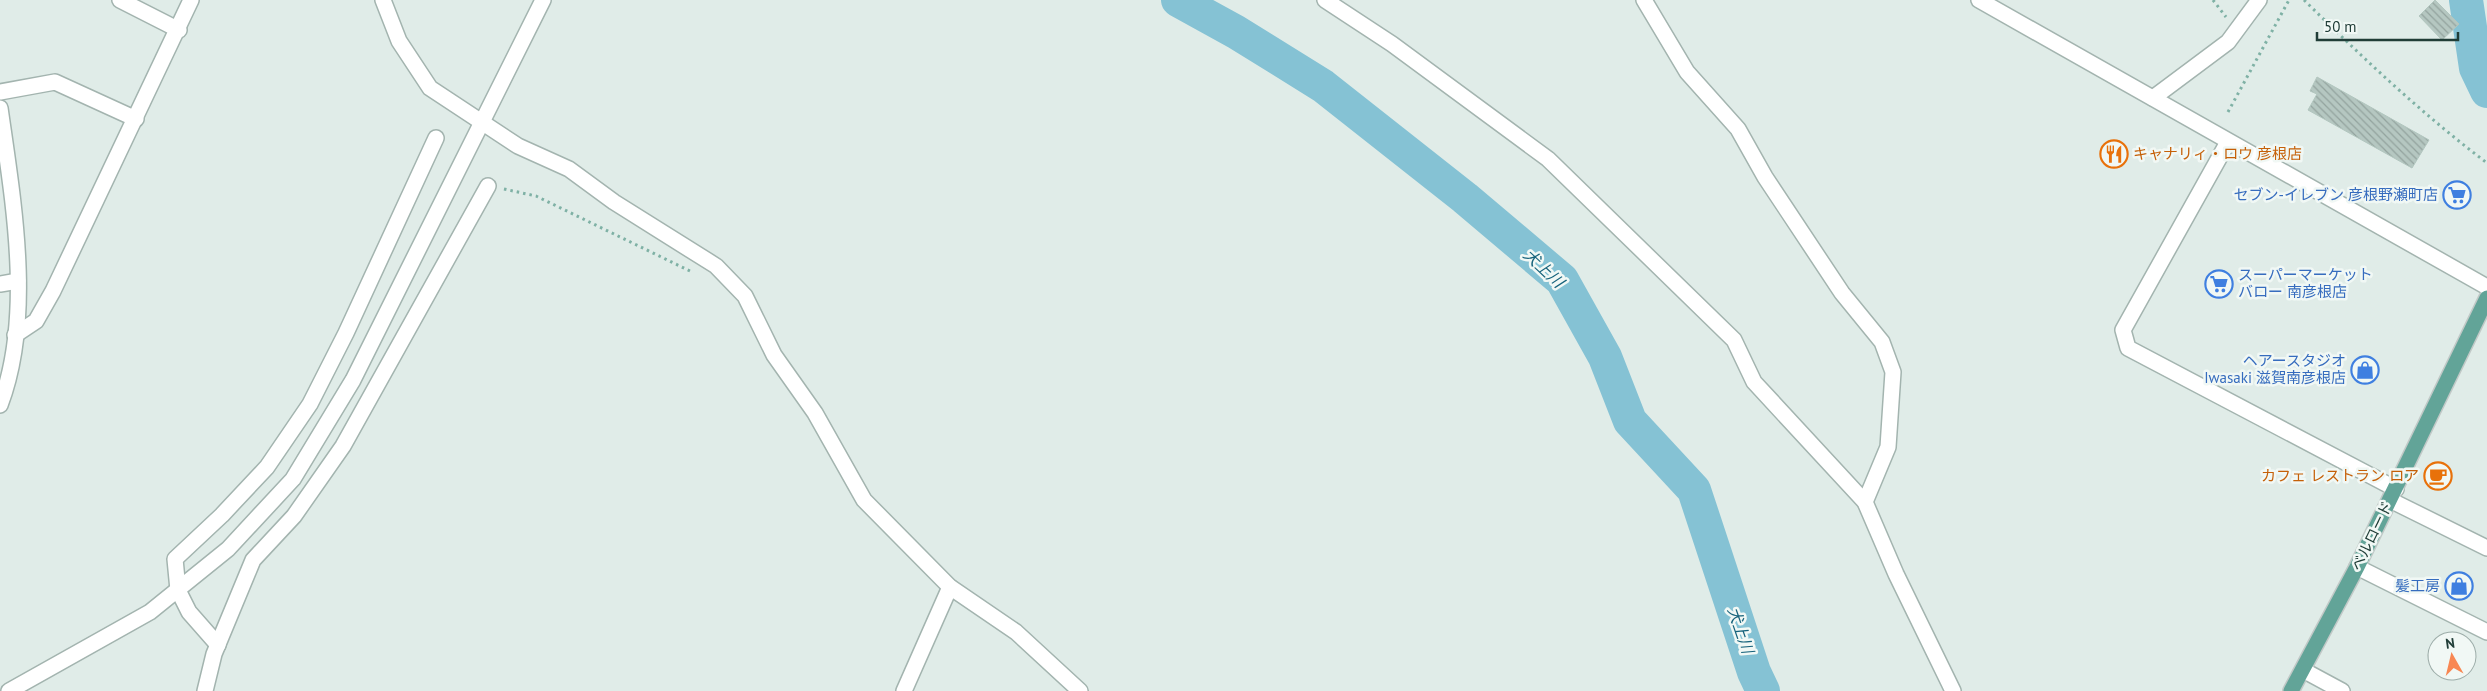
<svg xmlns="http://www.w3.org/2000/svg" width="2487" height="691" font-family="'PT Sans','Noto Sans JP',sans-serif">
	<defs>
		<pattern id="building-back-hatch" width="6" height="6" patternUnits="userSpaceOnUse" patternTransform="scale(1.25)"><rect width="6" height="6" fill="#b5c7c1"/><path d="M-1 5l2 2M0 0l6 6M5-1l2 2" fill="none" stroke="#93a39e"/></pattern>
	</defs>
	<rect width="100%" height="100%" fill="#e0ece8"/>
	<g fill="none" stroke-linecap="round" stroke-linejoin="round">
		<g stroke="#85c2d4" stroke-width="34">
			<path d="M1178,0L1236,32L1323,86L1465,198L1562,280L1605,357L1630,421L1694,490L1754,672L1763,691"/>
			<path d="M2466,0L2476,68L2487,91"/>
		</g>
	</g>
	<g fill="url(#building-back-hatch)" stroke="#b2c6bf">
		<path d="M2435,0L2459,24L2442,40L2419,16Z"/>
		<path d="M2317,77L2429,140L2412,168L2308,110L2317,94L2310,91Z"/>
	</g>
	<g fill="none" stroke-linecap="round" stroke-linejoin="round">
		<g stroke="#a3b4af" stroke-width="18">
			<g id="minor">
				<path d="M120,0L179,30"/>
				<path d="M383,0L399,41L430,88L518,146L569,169L614,202L716,266L745,296L774,355L815,413L864,500L950,587L1016,632L1080,691"/>
				<path d="M1325,0L1392,44L1548,159L1734,340L1754,382L1865,502L1896,574L1953,691"/>
				<path d="M1644,0L1687,72L1738,129L1765,177L1842,293L1882,342L1893,372L1888,447L1865,502"/>
				<path d="M1979,0L2487,287"/>
				<path d="M0,92L55,82L136,119"/>
				<path d="M2153,98L2228,42L2259,0"/>
				<path d="M0,108C13,200 34,316 0,405"/>
				<path d="M2228,142L2123,330L2128,348L2396,489"/>
				<path d="M0,284L18,281"/>
				<path d="M15,335L36,321L53,291L191,0"/>
				<path d="M2390,500L2487,548"/>
				<path d="M2357,567L2487,632"/>
				<path d="M218,645L189,612L178,590L175,559L222,515L267,467L310,404L346,333L436,138"/>
				<path d="M2303,670L2342,691"/>
				<path d="M9,691L150,612L228,549L293,479L353,380L543,0"/>
				<path d="M205,691L214,654L253,560L294,516L343,446L488,186"/>
				<path d="M904,691L950,587"/>
			</g>
		</g>
		<g stroke="#c1c9c7" stroke-width="18">
			<path id="major" d="M2291,691L2357,567L2487,298"/>
		</g>
		<g stroke="#7fb1a5" stroke-width="3" stroke-dasharray="2.5 4" stroke-linecap="butt">
			<path d="M2213,0L2226,17"/>
			<path d="M2304,0C2362,57 2421,113 2487,163"/>
			<path d="M2228,112L2289,0"/>
			<path d="M504,189L536,196L690,271"/>
		</g>
		<use href="#minor" stroke="#fff" stroke-width="15"/>
		<use href="#major" stroke="#62a498" stroke-width="15"/>
	</g>
	<defs>
		<g id="restaurant-ring" transform="scale(1.4375)"><circle r="9.5" fill="#f1f8f5" stroke="#e8710a" stroke-width="1.5"/><path d="M-5-6h1v4h1v-4h1v4h1v-4h1v5L-1.5 .5V6h-2V.5L-5-1ZM5-6V6H3V1.5H1.5Q1.5-4 5-6Z" fill="#e8710a"/></g>
		<g id="supermarket-ring" transform="scale(1.4375)"><circle r="9.5" fill="#f1f8f5" stroke="#3f7fe0" stroke-width="1.5"/><path d="M-6-5.5h2.5l.6 2H6L4.5 2H-2.5L-4.4-4H-6ZM-1.5 3.2a1.3 1.3 0 1 0 .1 0ZM3 3.2a1.3 1.3 0 1 0 .1 0Z" fill="#3f7fe0"/></g>
		<g id="shop-ring" transform="scale(1.4375)"><circle r="9.5" fill="#f1f8f5" stroke="#3f7fe0" stroke-width="1.5"/><path d="M-5-2.5h2.3a2.7 3.5 0 0 1 5.4 0H5L5.5 6h-11ZM-1.5-2.5h3a1.5 2.3 0 0 0-3 0Z" fill="#3f7fe0"/></g>
		<g id="cafe-ring" transform="scale(1.4375)"><circle r="9.5" fill="#f1f8f5" stroke="#e8710a" stroke-width="1.5"/><path d="M-5.5-4.5H6V0H3Q3 3.5 0 3.5H-2.5Q-5.5 3.5-5.5 0ZM3-3.2v2h1.7v-2ZM-6 4.5H4V6H-6Z" fill="#e8710a"/></g>
	</defs>
	<g fill-rule="evenodd">
		<use href="#restaurant-ring" x="2114" y="154"/>
		<use href="#supermarket-ring" x="2457" y="195"/>
		<use href="#supermarket-ring" x="2219" y="284"/>
		<use href="#shop-ring" x="2365" y="370"/>
		<use href="#cafe-ring" x="2438" y="476"/>
		<use href="#shop-ring" x="2459" y="586"/>
	</g>
	<g text-anchor="middle" stroke-width="5" stroke-linejoin="round" paint-order="stroke">
		<g font-size="15" fill="#c56008" stroke="#f1f8f5" text-anchor="start">
			<text x="2133" y="159">キャナリィ・ロウ 彦根店</text>
			<text x="2419" y="481" text-anchor="end">カフェ レストラン ロア</text>
		</g>
		<g font-size="15" fill="#366cbe" stroke="#f1f8f5" text-anchor="end">
			<text x="2438" y="200">セブン-イレブン 彦根野瀬町店</text>
			<text x="2238" y="280" text-anchor="start">スーパーマーケット<tspan x="2238" dy="17">バロー 南彦根店</tspan></text>
			<text x="2346" y="366">ヘアースタジオ<tspan x="2346" dy="17">Iwasaki 滋賀南彦根店</tspan></text>
			<text x="2440" y="591">髪工房</text>
		</g>
		<g font-size="15" fill="#203d37" stroke="#f1f8f5">
			<text transform="translate(2372 536) rotate(-64)" y="5">ベルロード</text>
		</g>
		<g font-size="16" font-style="italic" fill="#17637c" stroke="#f1f8f5">
			<text transform="translate(1544 268) rotate(43)" y="6">犬上川</text>
			<text transform="translate(1741 630) rotate(71)" y="6">犬上川</text>
		</g>
	</g>
	<g transform="translate(2452 656) rotate(352)"><circle r="24" fill="#f1f8f5" stroke="#9dada9"/>
	<path d="M0-4L9 19L0 12L-9 19Z" fill="#f88752"/>
	<text y="-8" font-size="14" font-weight="bold" text-anchor="middle" fill="#203d37">N</text>
	</g>
	<path d="M2317 32v8h141v-8" fill="none" stroke="#203d37" stroke-width="2.5"/>
	<text x="2324" y="32" font-size="15" fill="#203d37" stroke="#f1f8f5" stroke-width="4" paint-order="stroke">50 m</text>
</svg>
